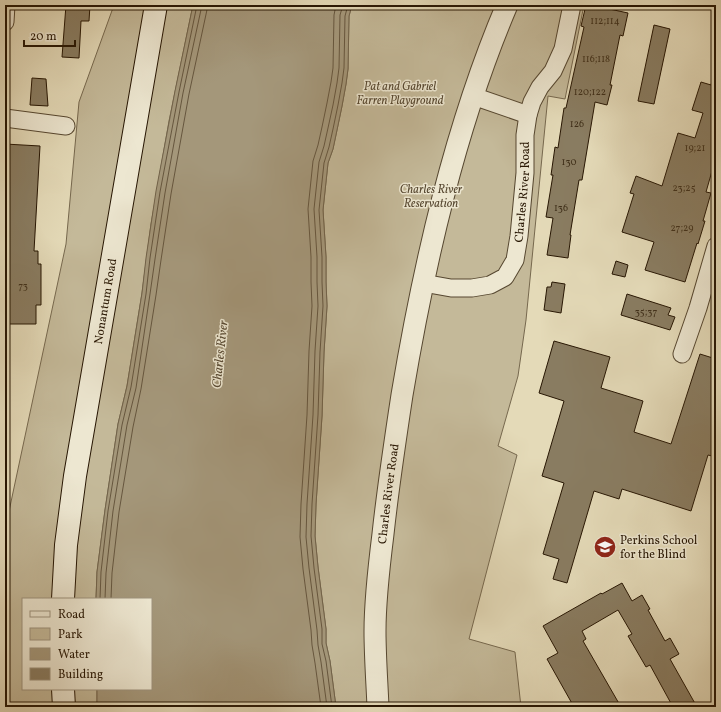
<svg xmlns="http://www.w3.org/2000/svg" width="721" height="712" font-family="Vollkorn,serif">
	<rect width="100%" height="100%" fill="#e4dab8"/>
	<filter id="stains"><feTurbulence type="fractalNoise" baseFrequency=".005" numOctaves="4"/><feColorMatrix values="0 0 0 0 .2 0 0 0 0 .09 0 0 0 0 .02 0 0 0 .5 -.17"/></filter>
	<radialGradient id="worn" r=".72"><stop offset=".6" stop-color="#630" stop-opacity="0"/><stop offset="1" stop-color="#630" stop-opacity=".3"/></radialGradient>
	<g fill="#c4b999" stroke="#76684e">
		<path d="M114,5H193L169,121L151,224L142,293L127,386L118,424L105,510L97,572L96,599H23V689H97V707H5V530L66,244L79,102Z"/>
		<path d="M352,5H584L565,99L548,96L526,320L518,376L498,446L517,455L469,639L515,652L521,707H336L330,661L326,643V629L318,567L315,536L316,504L322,416L324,352L327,306L326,282V257L323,210L328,163L333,149L337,130L342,106L346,84L348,69L349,16Z"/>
	</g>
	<path fill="#a4977a" stroke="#72634a" d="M193,5H352L349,16L348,69L346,84L342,106L337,130L333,149L328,163L323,210L326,257V282L327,306L324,352L322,416L316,504L315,536L318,567L326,629V643L330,661L336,707H97V689H151V599H96L97,572L105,510L118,424L127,386L142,293L146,258L156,191L175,91Z"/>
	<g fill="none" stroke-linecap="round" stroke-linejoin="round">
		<g stroke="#66563e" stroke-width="1">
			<path d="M100,599L101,572L108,511L122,425L131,387L146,294L150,258L160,192L179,92L197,5"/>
			<path d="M105,599L106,573L113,511L127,425L136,388L150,294L155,259L165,193L183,93L202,5"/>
			<path d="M111,599L112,573L119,512L133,427L141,389L156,295L161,260L171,194L189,94L208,5"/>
			<path d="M321,707L315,663L312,645L311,630L303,569L300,537L301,504L307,415L309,351L312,306L311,282V257L308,209L313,161L318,145L322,127L327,103L331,82L333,68L334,15L336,5"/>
			<path d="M327,707L321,662L318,645L317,630L309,568L306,537L307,504L313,415L315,351L318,306L317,282V257L314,209L319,162L324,146L328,128L333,105L337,83L339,68L340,15L343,5"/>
			<path d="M332,707L326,661L322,644V629L314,568L311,536L312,504L318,415L320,352L323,306L322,282V257L319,210L324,163L329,147L333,129L338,105L342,83L344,68L345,16L348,5"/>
		</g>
	</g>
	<g fill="#897c61" stroke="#271603">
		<path d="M66,5H90L89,21H81L79,58L62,57Z"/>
		<path d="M586,5H591L628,13L623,36L620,35L610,85H612L607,105L595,102L582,180H579L570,235H571L568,258L547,255L553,218L546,217L553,175H551L555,147L558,148L564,108H566L584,27L581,26Z"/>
		<path d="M654,25L670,29L654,104L638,101Z"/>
		<path d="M32,78L46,79L48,106L30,105Z"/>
		<path d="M712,81L716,82V157L706,192L711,193L703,221H705L698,244L697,243L685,282L645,270L654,242L622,232L634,194L630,193L636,176L662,186L678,133L695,138L703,113L692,110L701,82L711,85Z"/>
		<path d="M5,144L40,146L34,251H38V264H41V305H36V324H5Z"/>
		<path d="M616,261L628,265L625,277L612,274Z"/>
		<path d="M552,282L565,284L561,313L544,310L547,287H551Z"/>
		<path d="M627,294L671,308L668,315L675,317L670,330L621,315Z"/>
		<path d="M554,341L610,357L601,388L643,401L634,432L671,444L700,354L716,359V457L708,455L691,511L622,489L619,499L594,491L567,583L553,579L559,559L543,554L564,483L542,476L564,401L539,393Z"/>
		<path d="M622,583L632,601L642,595L650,609L648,610L665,641L670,638L679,654L670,659L697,707H673L650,665L646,667L628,636L632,634L618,610L582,631L586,639L583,641L621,707H574L547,659L558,653L543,626L601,593L602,594Z"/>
	</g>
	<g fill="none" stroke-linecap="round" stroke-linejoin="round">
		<g stroke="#564730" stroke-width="19">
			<g id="minor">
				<path d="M5,22L6,5"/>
				<path d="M473,96L528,115"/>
				<path d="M5,118L66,126"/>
				<path id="s1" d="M423,283L451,288H472L490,285L505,277L515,260L519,236L525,173V135L528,115L532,102L540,87L553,71L563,49L572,5"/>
				<path d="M682,354L698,308L716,246"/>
			</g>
		</g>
		<g stroke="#564730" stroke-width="23">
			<g id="tertiary">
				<path id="s2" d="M378,707C377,682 375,657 375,631C375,599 379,566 383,534C388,487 395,441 402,395C424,264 455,127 507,5"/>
			</g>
		</g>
		<g stroke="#271603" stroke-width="24">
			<g id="secondary">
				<path id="s3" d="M63,599L66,545L75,476L156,5"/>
				<path d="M63,689L64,707"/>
			</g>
		</g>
		<use href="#minor" stroke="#ede7d1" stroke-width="17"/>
		<use href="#tertiary" stroke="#ede7d1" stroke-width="21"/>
		<use href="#secondary" stroke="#ede7d1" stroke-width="22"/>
	</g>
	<defs>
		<g id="school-disc" transform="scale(1.15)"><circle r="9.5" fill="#8f2418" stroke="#ede7d1"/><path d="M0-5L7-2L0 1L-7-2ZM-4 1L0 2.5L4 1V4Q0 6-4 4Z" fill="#fff"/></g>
	</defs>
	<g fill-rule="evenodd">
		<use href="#school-disc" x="605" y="547"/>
	</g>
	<g text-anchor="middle" stroke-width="3" stroke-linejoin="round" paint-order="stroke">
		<g font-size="10" fill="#40301a">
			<text x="605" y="24">112;114</text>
			<text x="596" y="62">116;118</text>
			<text x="590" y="95">120;122</text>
			<text x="577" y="127">126</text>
			<text x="695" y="151">19;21</text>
			<text x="569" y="165">130</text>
			<text x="684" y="191">23;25</text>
			<text x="561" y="211">136</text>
			<text x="682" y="231">27;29</text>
			<text x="23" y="289">73</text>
			<text x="646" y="315">35;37</text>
		</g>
		<g font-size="12" font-style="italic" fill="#564730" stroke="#ede7d1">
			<text x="400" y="90">Pat and Gabriel<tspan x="400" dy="14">Farren Playground</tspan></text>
			<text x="431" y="193">Charles River<tspan x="431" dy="14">Reservation</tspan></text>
		</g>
		<g font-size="12" fill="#271603" stroke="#ede7d1">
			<text dy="4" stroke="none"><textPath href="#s1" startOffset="173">Charles River Road</textPath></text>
			<text dy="4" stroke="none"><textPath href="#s3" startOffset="301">Nonantum Road</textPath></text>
			<text dy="4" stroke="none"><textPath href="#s2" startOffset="214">Charles River Road</textPath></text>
		</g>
		<g font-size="12" fill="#271603" stroke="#ede7d1" text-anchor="start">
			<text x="620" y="544">Perkins School<tspan x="620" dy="14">for the Blind</tspan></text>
		</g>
		<g font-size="13" font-style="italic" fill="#594a33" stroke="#ede7d1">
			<text transform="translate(219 354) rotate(-84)" y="5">Charles River</text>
		</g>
	</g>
	<rect width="721" height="712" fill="none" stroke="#e4dab8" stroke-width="20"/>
	<rect x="6" y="6" width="709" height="700" fill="none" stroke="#271603" stroke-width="2"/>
	<rect x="10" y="10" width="701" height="692" fill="none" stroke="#271603"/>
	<rect x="22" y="598" width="130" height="92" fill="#ede7d1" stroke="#9e937f"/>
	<rect x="30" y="611" width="20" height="6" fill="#ede7d1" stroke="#9e937f"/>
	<text x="58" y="618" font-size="12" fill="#271603">Road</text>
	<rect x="30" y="628" width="20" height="12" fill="#c4b999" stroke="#9e937f"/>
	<text x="58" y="638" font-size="12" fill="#271603">Park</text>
	<rect x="30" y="648" width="20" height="12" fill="#a4977a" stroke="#9e937f"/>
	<text x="58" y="658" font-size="12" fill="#271603">Water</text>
	<rect x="30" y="668" width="20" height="12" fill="#897c61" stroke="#9e937f"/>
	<text x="58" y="678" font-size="12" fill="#271603">Building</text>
	<path d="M24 40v6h51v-6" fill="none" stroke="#271603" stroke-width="2"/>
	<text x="30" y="40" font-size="12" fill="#271603" stroke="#ede7d1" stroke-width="3" paint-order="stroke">20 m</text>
	<rect width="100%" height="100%" filter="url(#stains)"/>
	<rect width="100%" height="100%" fill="url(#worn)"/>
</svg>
